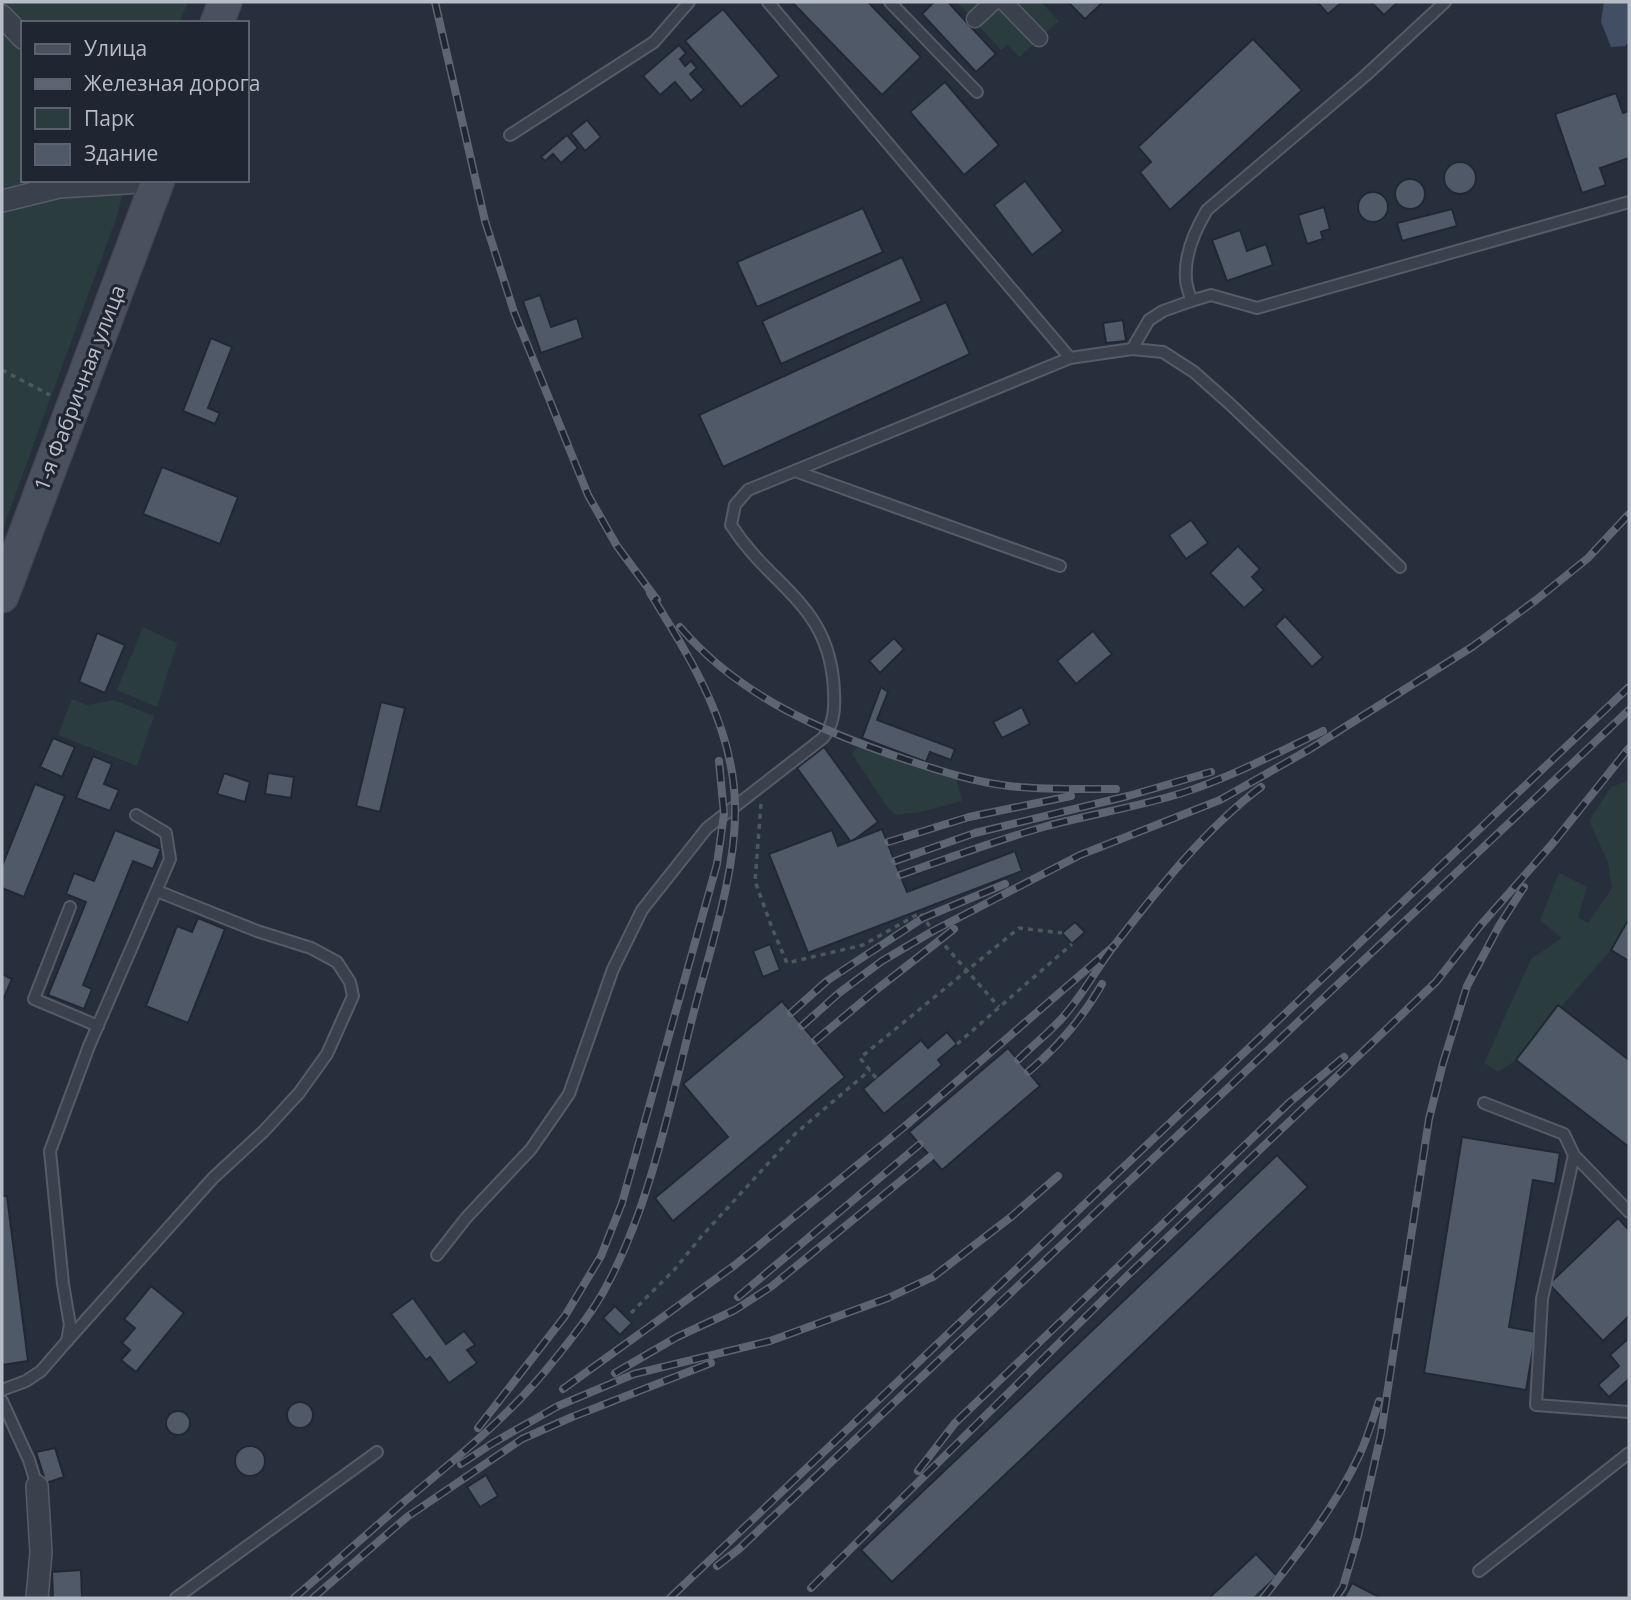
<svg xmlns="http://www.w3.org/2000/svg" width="1631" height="1600" font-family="'Open Sans',sans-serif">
	<rect width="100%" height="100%" fill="#272f3c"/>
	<g fill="#2a3c3e">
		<path d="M2,2H188L179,23H23V180H126L117,216L2,531Z"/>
		<path d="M957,2H1041L1059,21L1019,57L1008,45L1001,50Z"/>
		<path d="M143,627L177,643L157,707L117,690Z"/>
		<path d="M72,699L87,705L114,700L154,716L137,766L58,735Z"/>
		<path d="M858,747L956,778L962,801L921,812L896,815L888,808L852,754Z"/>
		<path d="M1629,780V923L1627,922L1611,950L1561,1007L1558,1005L1516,1060L1498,1072L1484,1063L1531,959L1562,938L1540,920L1559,873L1587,887L1578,917L1588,923L1612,888L1608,862L1589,821L1611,787Z"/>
	</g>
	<path fill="#414e64" d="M1604,2H1629V42L1625,46L1611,47L1601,22Z"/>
	<g fill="#505967" stroke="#222833" stroke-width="2">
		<path d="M792,2H868L921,57L882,95Z"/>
		<path d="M934,2H948L996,54L976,72L922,14Z"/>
		<path d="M1068,2H1103L1085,19Z"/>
		<path d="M1317,2H1342L1328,14Z"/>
		<path d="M1371,2H1398L1384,15Z"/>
		<path d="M723,9L779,76L741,107L685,41Z"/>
		<path d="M1253,39L1302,90L1170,210L1140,172L1151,162L1138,147Z"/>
		<path d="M679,45L686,53L680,59L685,66L691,61L697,68L690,74L704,90L691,101L675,82L660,95L643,76Z"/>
		<path d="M945,82L999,145L964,175L910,112Z"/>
		<path d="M1616,93L1623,113L1629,111V158L1600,168L1606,185L1582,193L1555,114Z"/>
		<path d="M587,120L601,137L585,151L571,133Z"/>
		<path d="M567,135L578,148L561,163L553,154L545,161L541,157Z"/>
		<circle cx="1460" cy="178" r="16"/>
		<circle cx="1410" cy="194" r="15"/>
		<path d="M1025,181L1063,231L1032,255L994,205Z"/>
		<circle cx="1373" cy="207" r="15"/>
		<path d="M1324,207L1330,229L1321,232L1323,239L1307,244L1298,215Z"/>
		<path d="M863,208L883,252L757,307L737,262Z"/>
		<path d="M1452,209L1457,226L1402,241L1397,223Z"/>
		<path d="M1240,230L1247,251L1266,244L1273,265L1227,281L1212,240Z"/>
		<path d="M902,257L922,301L781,364L762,321Z"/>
		<path d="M540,295L551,327L577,318L583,338L541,353L523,301Z"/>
		<path d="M946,302L970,354L723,467L699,415Z"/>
		<path d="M1123,320L1126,341L1106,343L1103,323Z"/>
		<path d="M211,338L232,347L208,408L220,413L215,424L183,411Z"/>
		<path d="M162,467L238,497L220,544L143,514Z"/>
		<path d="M1191,520L1208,543L1186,559L1169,535Z"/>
		<path d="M1238,546L1260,569L1252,577L1264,590L1244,608L1210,573Z"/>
		<path d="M1285,616L1323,657L1312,667L1275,626Z"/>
		<path d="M1093,631L1112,654L1076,684L1057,661Z"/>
		<path d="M97,633L125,645L105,693L79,682Z"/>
		<path d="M894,638L904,649L880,673L869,661Z"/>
		<path d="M881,687L888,692L877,720L955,749L951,760L930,752L926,762L862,738Z"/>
		<path d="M381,702L405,708L380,812L356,806Z"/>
		<path d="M1022,707L1030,724L1002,738L993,722Z"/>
		<path d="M53,738L75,747L62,777L40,767Z"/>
		<path d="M824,747L878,822L851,842L797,768Z"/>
		<path d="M93,756L112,764L104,784L119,790L110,811L76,798Z"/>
		<path d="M224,773L250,782L245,802L217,794Z"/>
		<path d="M268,773L294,777L291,798L265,794Z"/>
		<path d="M35,784L65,796L24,897L2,888V866Z"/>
		<path d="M882,829L907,892L1015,851L1022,871L808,953L769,854L832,830L838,846Z"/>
		<path d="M115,830L161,849L153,869L133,861L83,985L92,989L84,1009L48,995L86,902L66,894L74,873L94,881Z"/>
		<path d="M198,918L225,929L188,1023L146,1006L177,926L192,932Z"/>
		<path d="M1075,922L1085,932L1072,944L1062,933Z"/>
		<path d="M1627,922L1629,923V961L1611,950Z"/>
		<path d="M770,944L780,970L763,977L753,951Z"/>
		<path d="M2,974L12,979L2,1002Z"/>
		<path d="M782,1001L845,1077L673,1221L655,1198L728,1137L683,1084Z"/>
		<path d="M1558,1005L1629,1060V1147L1516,1060Z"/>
		<path d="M947,1032L957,1044L938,1060L942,1065L884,1114L863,1089L921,1040L928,1048Z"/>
		<path d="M1008,1048L1040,1086L942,1170L909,1132Z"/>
		<path d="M1462,1137L1560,1153L1555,1184L1533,1180L1509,1327L1536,1332L1526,1390L1424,1373Z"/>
		<path d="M1277,1155L1308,1187L892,1582L861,1550Z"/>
		<path d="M2,1196H7L28,1361L2,1365Z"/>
		<path d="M1618,1218L1629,1230V1316L1603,1341L1549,1284Z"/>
		<path d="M151,1286L184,1313L136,1372L121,1360L130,1350L122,1343L135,1328L124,1319Z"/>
		<path d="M413,1298L446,1344L464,1331L475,1345L467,1350L477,1363L449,1383L430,1357L426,1360L391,1314Z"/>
		<path d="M615,1306L632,1323L620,1335L603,1318Z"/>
		<path d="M1629,1338V1379L1609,1397L1598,1385L1619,1366L1610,1355Z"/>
		<circle cx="300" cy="1415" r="13"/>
		<circle cx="178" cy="1423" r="12"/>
		<circle cx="250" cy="1461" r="15"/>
		<path d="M55,1448L64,1477L46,1483L36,1452Z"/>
		<path d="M486,1475L498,1496L480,1507L467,1487Z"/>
		<path d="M1256,1554L1277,1576L1254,1598H1209Z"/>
		<path d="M81,1570L82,1598H53L52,1572Z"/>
		<path d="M1352,1583L1381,1598H1344Z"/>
	</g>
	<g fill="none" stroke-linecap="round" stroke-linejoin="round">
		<g stroke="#565c67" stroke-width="14">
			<g id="service">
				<path d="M890,2L977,92"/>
				<path d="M510,135L654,42L689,2"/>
				<path d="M1191,301L1211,295L1257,308L1629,202"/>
				<path d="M1132,349L1149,320L1163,311L1191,301C1190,294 1186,286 1186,279C1184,255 1195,230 1207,210L1365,76L1445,2"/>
				<path d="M1070,358L1132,349L1163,352L1194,372L1231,405L1400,567"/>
				<path d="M795,471L1060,566"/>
				<path d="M70,907L34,999L98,1026"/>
				<path d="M1484,1103L1564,1134L1574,1155L1629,1212"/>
				<path d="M1574,1155L1542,1299L1536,1405L1629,1412"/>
				<path d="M437,1255L466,1218L531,1149L569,1094L613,969L642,910L707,828L823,738C834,724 835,709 834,692C831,604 772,589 731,525L735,505L748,490L1070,358L768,2"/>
				<path d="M67,1341L213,1178L264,1131L299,1093L327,1054L353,996L350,982L337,962L311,948L257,931L157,891"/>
				<path d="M2,1390L26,1381L41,1371L67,1341L70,1325L63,1284L50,1151L89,1046L170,859L166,833L136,815"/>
				<path d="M2,1401L29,1460L37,1486"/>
				<path d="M1479,1571L1629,1453"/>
				<path d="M176,1598L377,1452"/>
			</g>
		</g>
		<g stroke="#565c67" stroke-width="19">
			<g id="pedestrian">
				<path d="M1004,2L1039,38"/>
				<path d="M975,19L993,2"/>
			</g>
		</g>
		<g stroke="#565c67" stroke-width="24">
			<g id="minor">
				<path d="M2,16L23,38"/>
				<path d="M2,201L59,187L158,181"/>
				<path d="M37,1486L41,1552L37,1598"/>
			</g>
		</g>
		<g stroke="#444a55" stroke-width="35">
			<g id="secondary">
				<path d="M217,23L225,2"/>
				<path d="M2,596L158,180"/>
			</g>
		</g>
		<g stroke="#49595c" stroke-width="3.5" stroke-dasharray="5 5" stroke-linecap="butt">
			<path d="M2,370L50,395"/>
			<path d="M761,804L755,881L772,928L787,963L863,945L920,913L939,939L999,1007"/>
			<path d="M957,1044L1072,944"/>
			<path d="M876,1078L860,1058L1019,928L1062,933"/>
			<path d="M631,1313L675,1269L700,1238L795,1134L870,1070"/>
		</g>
		<use href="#service" stroke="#3b414c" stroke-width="10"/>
		<use href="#pedestrian" stroke="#3b414c" stroke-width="16"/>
		<use href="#minor" stroke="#3b414c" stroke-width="21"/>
		<use href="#secondary" stroke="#4a515e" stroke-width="32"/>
		<g stroke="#5e6572" stroke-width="8">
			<g id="rail">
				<path d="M435,2L485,221L514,312L588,495L617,546L657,600"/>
				<path d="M680,627C739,696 822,732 907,760C940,771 974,782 1009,786C1045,790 1081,789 1116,789"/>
				<path d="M888,842L969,817L1071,796"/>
				<path d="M895,861L975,833L1128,796L1211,772"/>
				<path d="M900,875C949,858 997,840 1047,826C1092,814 1137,807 1182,793C1231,777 1277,753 1323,731"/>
				<path d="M791,1013L828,980L923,918L1005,884"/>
				<path d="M802,1026L839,993L882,961L933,931L1080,855L1220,800L1310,749L1472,647L1536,600L1588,558L1629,514"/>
				<path d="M815,1041L876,990L954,929"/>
				<path d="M1018,1060C1033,1045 1050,1032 1064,1016C1084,993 1098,966 1117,942C1159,888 1205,829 1261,787"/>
				<path d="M1028,1072C1059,1046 1082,1019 1102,984"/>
				<path d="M738,1297L920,1144"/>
				<path d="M615,1373L677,1337L735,1310L772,1286L930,1157"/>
				<path d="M563,1389L735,1265L904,1127L1115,945"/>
				<path d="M478,1428L565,1316L601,1256L622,1203L717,864L724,814L719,761"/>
				<path d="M461,1464L493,1443L558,1406L634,1374L770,1341L888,1298L933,1277L1011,1217L1058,1176"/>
				<path d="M918,1471L955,1423L1290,1102L1344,1057"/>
				<path d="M717,1566L739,1549L1629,710"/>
				<path d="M811,1588L1125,1278L1436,982L1480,926L1553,843L1629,748"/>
				<path d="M294,1598C331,1566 368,1533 405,1501C458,1457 513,1413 555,1359C573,1337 593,1312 606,1287C652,1203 672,1093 697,1000C713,940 737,866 735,804C733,724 690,658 650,593"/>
				<path d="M313,1598L407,1517L522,1439L572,1417L711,1363"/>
				<path d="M670,1598L1629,687"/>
				<path d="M1263,1598C1298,1554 1335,1507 1359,1456C1367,1439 1373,1419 1379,1401"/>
				<path d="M1336,1598L1343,1587L1358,1536L1381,1434L1429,1119L1443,1063L1467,986L1499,926L1524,887"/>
			</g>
		</g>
		<use href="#rail" stroke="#202631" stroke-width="5" stroke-dasharray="16" stroke-linecap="butt"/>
	</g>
	<g text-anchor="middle" stroke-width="6" stroke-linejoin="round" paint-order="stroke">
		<g font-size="21" fill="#b7bdc7" stroke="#202631">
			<text transform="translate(80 388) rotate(-69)" y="7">1-я Фабричная улица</text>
		</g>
	</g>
	<rect width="1631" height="1600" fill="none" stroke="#b7bdc7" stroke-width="7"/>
	<rect x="21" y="21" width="228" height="161" fill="#202631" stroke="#5c626d" stroke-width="2"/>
	<rect x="35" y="44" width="35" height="10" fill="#4a515e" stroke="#5c626d" stroke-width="2"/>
	<text x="84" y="56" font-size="21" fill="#b7bdc7">Улица</text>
	<rect x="35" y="79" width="35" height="10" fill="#5e6572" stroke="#5c626d" stroke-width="2"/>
	<text x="84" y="91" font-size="21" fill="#b7bdc7">Железная дорога</text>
	<rect x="35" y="108" width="35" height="21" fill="#2a3c3e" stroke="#5c626d" stroke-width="2"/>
	<text x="84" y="126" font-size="21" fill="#b7bdc7">Парк</text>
	<rect x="35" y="144" width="35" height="21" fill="#505967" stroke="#5c626d" stroke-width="2"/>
	<text x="84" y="161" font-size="21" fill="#b7bdc7">Здание</text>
</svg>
